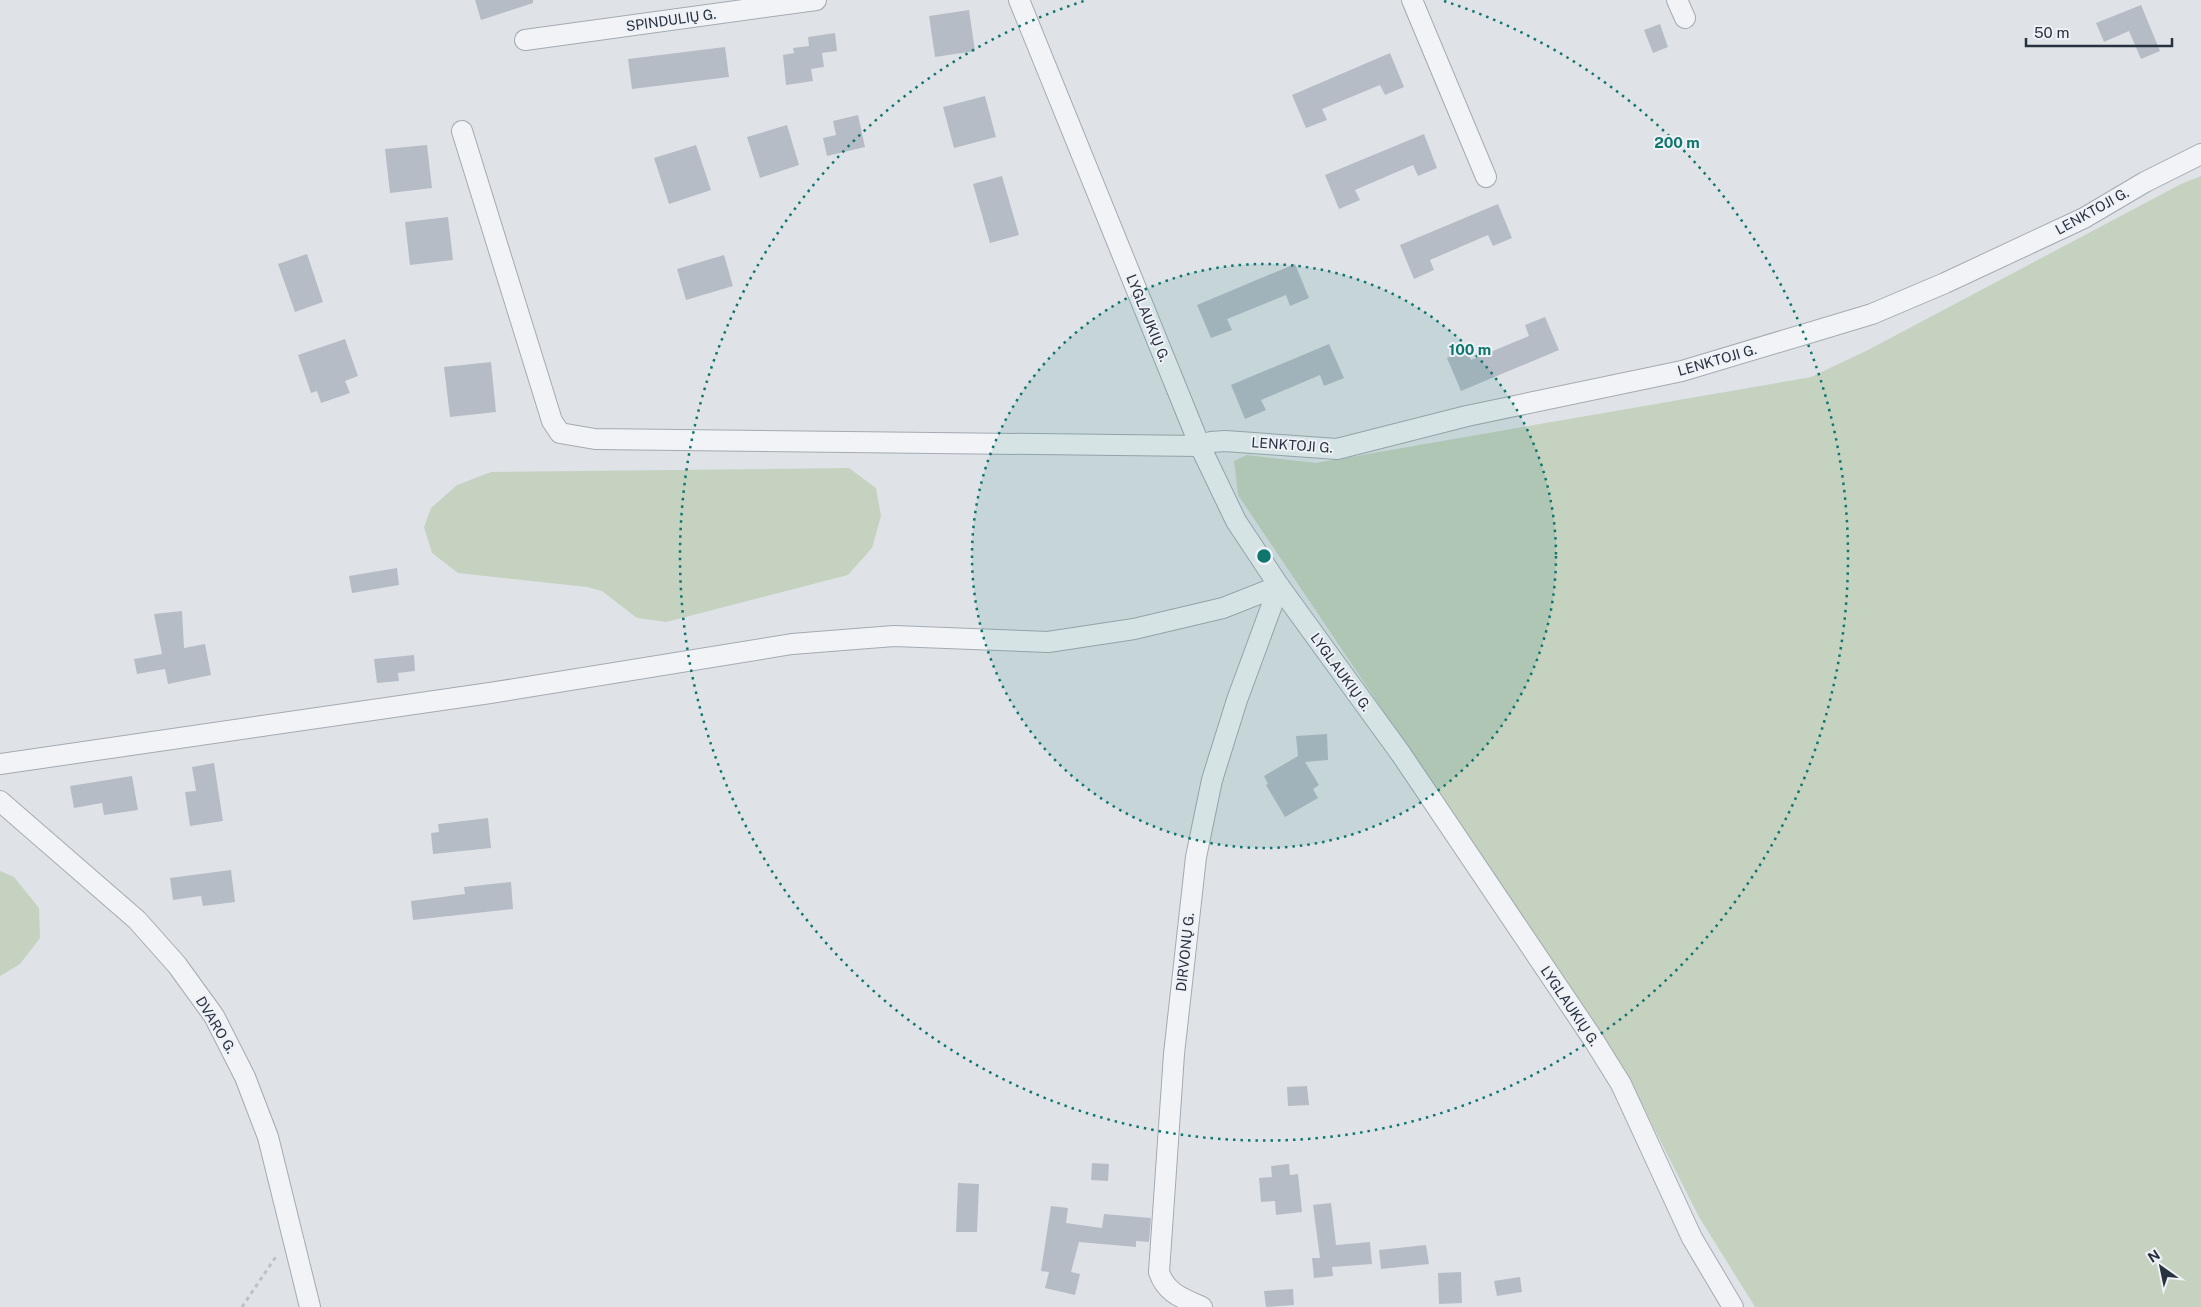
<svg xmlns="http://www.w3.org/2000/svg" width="2201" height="1307" font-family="'Public Sans',sans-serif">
	<rect width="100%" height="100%" fill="#dfe3e8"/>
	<g fill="#c5d2c0">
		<path d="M2201,176V1307H1755L1699,1217L1631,1083L1579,1002L1238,495L1234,461L1247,455L1316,463L1811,377L1868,350L2181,184Z"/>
		<path d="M849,468L876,488L881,516L872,548L848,575L666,622L637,618L602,591L587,587L458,573L432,553L424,527L431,508L457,485L491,472Z"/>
		<path d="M0,871L14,877L39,908L40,938L20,964L0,976Z"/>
	</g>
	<g fill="#b6bcc5">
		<path d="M475,0H533V3L481,20Z"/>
		<path d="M2141,5L2160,51L2141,59L2129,31L2104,42L2096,23Z"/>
		<path d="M969,10L975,51L935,57L929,16Z"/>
		<path d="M1660,24L1668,47L1653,53L1644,30Z"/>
		<path d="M835,33L837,51L822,53L824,67L811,69L813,81L786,85L783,55L794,53L793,48L809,46L808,37Z"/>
		<path d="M725,47L729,77L632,89L628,59Z"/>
		<path d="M1390,53L1404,87L1385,95L1380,85L1322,109L1327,120L1306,128L1292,95Z"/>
		<path d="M985,96L996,137L954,148L943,107Z"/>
		<path d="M858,115L865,147L827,156L823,138L836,135L833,121Z"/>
		<path d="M787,125L799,165L760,178L747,137Z"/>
		<path d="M1424,134L1437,168L1418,176L1413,165L1355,190L1360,200L1339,209L1325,175Z"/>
		<path d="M427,145L432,188L390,193L385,149Z"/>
		<path d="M696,145L711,190L669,204L654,158Z"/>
		<path d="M1002,176L1019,235L990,243L973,184Z"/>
		<path d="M1498,204L1512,238L1493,246L1488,235L1430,260L1434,270L1414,279L1400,245Z"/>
		<path d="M448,217L453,260L410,265L405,222Z"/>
		<path d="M307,254L323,302L295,312L278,264Z"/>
		<path d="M724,255L733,286L686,300L677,269Z"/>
		<path d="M1295,264L1309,298L1290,306L1286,295L1227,319L1232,330L1211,338L1197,305Z"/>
		<path d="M1545,317L1559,350L1461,391L1447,358L1466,350L1471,360L1529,336L1525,325Z"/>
		<path d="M345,339L358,376L345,381L350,393L321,403L317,391L311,393L298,355Z"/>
		<path d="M1329,344L1344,378L1324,386L1320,375L1261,400L1266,410L1245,419L1231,385Z"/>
		<path d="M491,362L496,412L450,417L444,367Z"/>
		<path d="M397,568L399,585L352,593L349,576Z"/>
		<path d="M182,611L184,648L205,644L211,675L168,684L165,669L137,674L134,659L162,654L154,614Z"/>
		<path d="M414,655L415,671L398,673L399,681L377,683L374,659Z"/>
		<path d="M1327,734L1328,760L1305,762L1319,785L1313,789L1318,798L1285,817L1266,785L1268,784L1264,776L1298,756L1296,736Z"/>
		<path d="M214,763L223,821L190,826L185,792L196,791L192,767Z"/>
		<path d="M132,776L138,810L104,815L102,803L74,808L70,786Z"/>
		<path d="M488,818L491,848L433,854L431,833L439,832L438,824Z"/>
		<path d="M231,870L235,902L203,906L201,896L173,900L170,878Z"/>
		<path d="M511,882L513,909L413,920L411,901L465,894L464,887Z"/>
		<path d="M1307,1086L1309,1105L1288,1106L1287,1087Z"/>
		<path d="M1092,1163L1109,1164L1108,1181L1091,1180Z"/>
		<path d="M1289,1164L1290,1175L1298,1174L1302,1212L1276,1215L1275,1201L1261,1202L1259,1178L1272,1177L1271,1166Z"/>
		<path d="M958,1183L979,1184L977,1232H956Z"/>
		<path d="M1331,1203L1336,1245L1370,1242L1372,1264L1332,1267L1333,1276L1314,1278L1312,1258H1320L1313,1205Z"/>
		<path d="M1051,1206L1068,1208L1066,1223L1102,1228L1104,1214L1151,1218L1149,1242L1136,1241V1247L1079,1242L1071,1272L1080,1274L1075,1295L1045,1288L1049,1272L1041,1271Z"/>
		<path d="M1426,1245L1429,1264L1381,1269L1379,1250Z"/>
		<path d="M1461,1272L1462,1303L1439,1304L1438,1273Z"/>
		<path d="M1520,1277L1522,1292L1497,1296L1494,1281Z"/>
		<path d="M1293,1289L1294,1305L1266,1307L1264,1291Z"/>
	</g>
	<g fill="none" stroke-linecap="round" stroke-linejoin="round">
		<g stroke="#a4aab2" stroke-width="22">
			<g id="street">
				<path d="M1019,0L1200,446L1236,521L1279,586L1401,754L1593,1039L1621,1084L1692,1238L1733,1307"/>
				<path d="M1412,0L1486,177"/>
				<path d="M1677,0L1685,18"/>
				<path d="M525,40L816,0"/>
				<path d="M462,131L552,421L560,433L595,439L1200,446L1211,442L1225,441L1337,449L1467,416L1682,371L1872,314L1945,283L2084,218L2145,182L2201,154"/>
				<path d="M0,764L490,693L792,644L894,636L1048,642L1134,629L1223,608L1279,586"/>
				<path d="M0,801L137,920L177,965L214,1016L245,1077L268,1137L310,1307"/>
				<path d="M1202,1307C1182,1298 1166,1293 1159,1272L1174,1054L1196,857L1212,780L1237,700L1279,586"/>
			</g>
		</g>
		<path stroke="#bdc1c6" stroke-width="3" stroke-dasharray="4 4" stroke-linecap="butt" d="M242,1307L277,1255"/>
		<use href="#street" stroke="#f1f3f6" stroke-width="20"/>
	</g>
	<circle cx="1264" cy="556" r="292" fill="#0f766e" fill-opacity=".12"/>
	<g fill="none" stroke="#0f766e" stroke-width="2.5" stroke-dasharray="2.5 5">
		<circle cx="1264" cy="556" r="292"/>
		<path d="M1444 1A584 584 0 1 1 1084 1"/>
	</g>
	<g text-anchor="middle" stroke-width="4" stroke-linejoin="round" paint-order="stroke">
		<g font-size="14" fill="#28313f" stroke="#eef1f6">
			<text transform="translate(671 20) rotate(-8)" y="5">SPINDULIŲ G.</text>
			<text transform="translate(2092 211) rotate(-29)" y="5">LENKTOJI G.</text>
			<text transform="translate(1148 318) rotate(68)" y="5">LYGLAUKIŲ G.</text>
			<text transform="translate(1717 360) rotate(-16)" y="5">LENKTOJI G.</text>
			<text transform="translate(1292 445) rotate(4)" y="5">LENKTOJI G.</text>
			<text transform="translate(1341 672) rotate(54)" y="5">LYGLAUKIŲ G.</text>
			<text transform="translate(1185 952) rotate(-84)" y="5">DIRVONŲ G.</text>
			<text transform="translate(1570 1006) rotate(56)" y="5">LYGLAUKIŲ G.</text>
			<text transform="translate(216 1025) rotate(59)" y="5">DVARO G.</text>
		</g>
	</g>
	<circle cx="1264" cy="556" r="8" fill="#0f766e" stroke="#eef1f6" stroke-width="2.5"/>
	<g font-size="15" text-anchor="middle" font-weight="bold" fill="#0f766e" stroke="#eef1f6" stroke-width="4" stroke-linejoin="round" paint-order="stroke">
		<text x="1677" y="148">200 m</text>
		<text x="1470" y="355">100 m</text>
	</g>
	<g transform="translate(2161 1267) rotate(327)" stroke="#eef1f6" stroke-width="4" paint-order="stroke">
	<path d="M0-4L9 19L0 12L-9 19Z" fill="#28313f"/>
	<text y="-8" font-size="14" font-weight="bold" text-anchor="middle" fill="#28313f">N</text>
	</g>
	<path d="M2026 38v8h146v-8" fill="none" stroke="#28313f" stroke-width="2.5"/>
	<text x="2034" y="38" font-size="15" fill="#28313f" stroke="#eef1f6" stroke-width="4" paint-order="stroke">50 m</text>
</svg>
